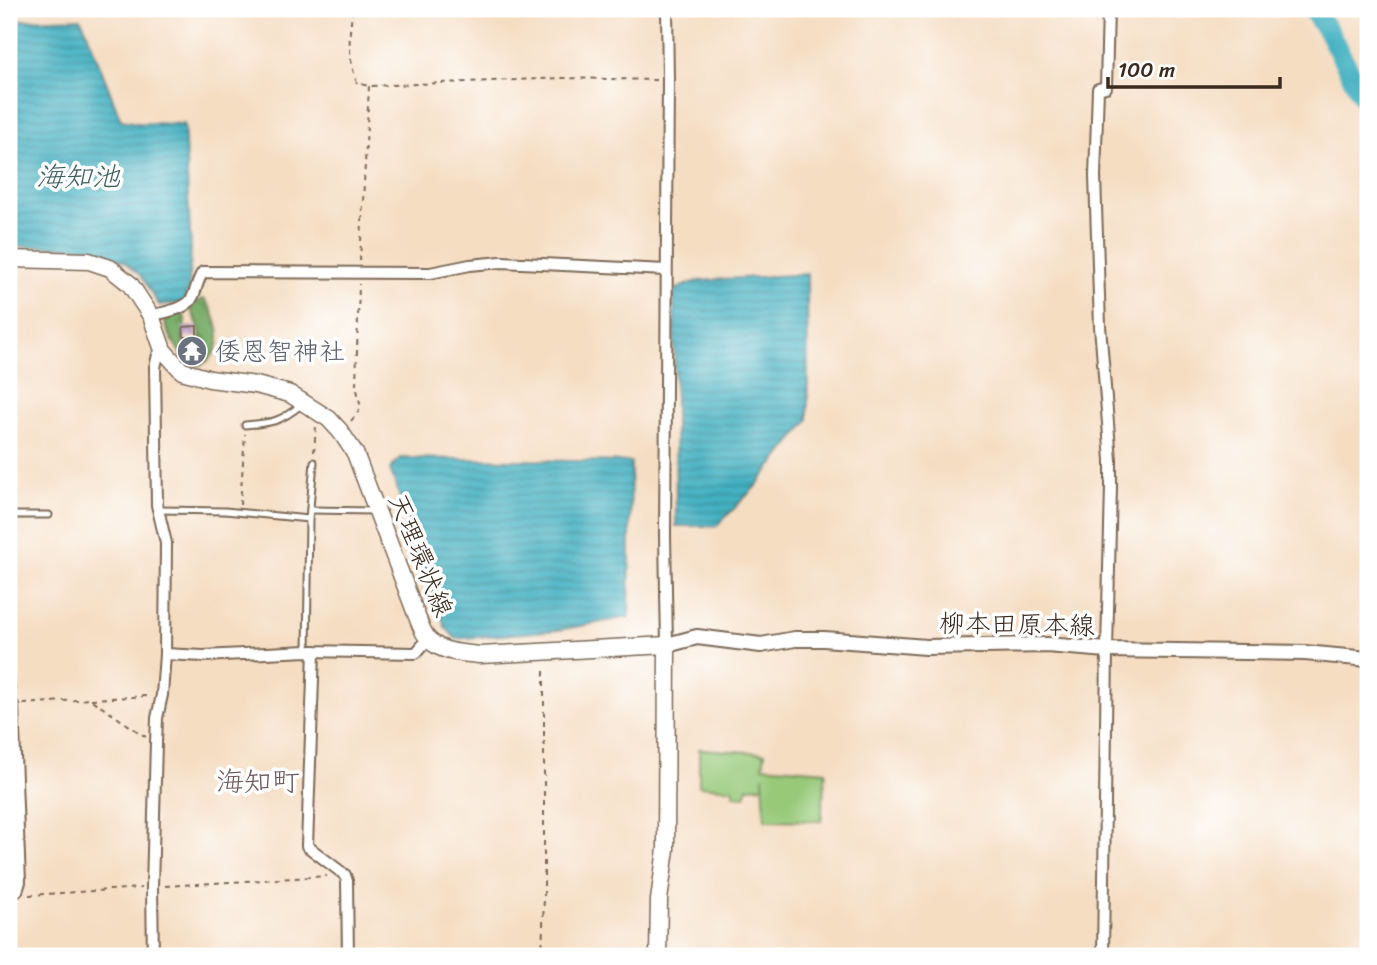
<svg xmlns="http://www.w3.org/2000/svg" width="1377" height="965" font-family="Sriracha,'Klee One',sans-serif">
	<defs>
		<pattern id="forest-crowns" width="20" height="18" patternUnits="userSpaceOnUse" patternTransform="scale(1.75)"><rect width="20" height="18" fill="#79ad69"/><path d="M2 6a3 3 0 1 1 6 0M12 15a3 3 0 1 1 6 0" fill="none" stroke="#648d56"/></pattern>
		<pattern id="water-rules" width="6" height="5" patternUnits="userSpaceOnUse" patternTransform="scale(1.75)"><rect width="6" height="5" fill="#43b0c1"/><path d="M0 2.5h6" fill="none" stroke="#398f9c"/></pattern>
		<pattern id="building-cross-hatch" width="8" height="8" patternUnits="userSpaceOnUse" patternTransform="scale(1.75)"><rect width="8" height="8" fill="#d0b3d9"/><path d="M0 0l8 8M0 8l8-8" fill="none" stroke="#aa92af"/></pattern>
	</defs>
	<rect width="100%" height="100%" fill="#fff"/>
	<filter id="ink" filterUnits="userSpaceOnUse"><feTurbulence type="fractalNoise" baseFrequency=".0143" numOctaves="2"/><feDisplacementMap in="SourceGraphic" scale="14" xChannelSelector="R" yChannelSelector="G"/><feConvolveMatrix kernelMatrix="1 2 1 2 8 2 1 2 1" color-interpolation-filters="sRGB"/></filter>
	<filter id="wash" filterUnits="userSpaceOnUse"><feTurbulence type="fractalNoise" baseFrequency=".00686" numOctaves="4" result="noise"/><feDisplacementMap in="SourceGraphic" scale="28" xChannelSelector="R" yChannelSelector="G"/><feGaussianBlur stdDeviation="1.57" result="paint"/><feColorMatrix in="noise" values="0 0 0 0 0 0 0 0 0 0 0 0 0 0 0 0 0 1.4 0 .05"/><feComposite in="paint" operator="in"/></filter>
	<g filter="url(#wash)">
		<rect width="100%" height="100%" fill="#f5ddc2"/>
		<path fill="url(#forest-crowns)" stroke="#5a6c44" stroke-width="2" d="M204,299C212,308 220,327 219,340C217,355 200,375 185,360C181,357 179,350 176,346C171,337 166,331 165,321L174,312L182,314L185,318L183,342L186,355H196C199,347 201,340 200,331C199,318 178,304 204,299Z"/>
		<path fill="#97c979" stroke="#697a4c" stroke-width="2" d="M699,749L765,753L763,766L826,771L821,821L765,820L763,775V786L748,787L745,796L734,795L733,789L699,786Z"/>
		<g fill="url(#water-rules)" stroke="#3f6d70" stroke-width="2">
			<path d="M9,17L21,20L80,18L84,25L121,120L138,123L184,124L191,249L189,286L185,303L159,305L141,276L126,262L88,247L9,246Z"/>
			<path d="M807,274L808,421L755,487L717,526H676L674,290L697,281Z"/>
			<path d="M400,458L631,462L629,617L559,630L456,639L445,627L390,469Z"/>
		</g>
		<g fill="none" stroke-linecap="round" stroke-linejoin="round">
			<path stroke="#43b0c1" stroke-width="21" d="M1312,9L1328,31L1368,106"/>
		</g>
		<g id="blocks">
			<path fill="url(#building-cross-hatch)" d="M197,326V337H184L183,327Z"/>
		</g>
	</g>
	<g filter="url(#ink)">
		<use href="#blocks" fill-opacity="0" stroke="#7c6957" stroke-width="2"/>
		<g fill="none" stroke-linecap="round" stroke-linejoin="round">
			<g stroke="#7c6957" stroke-width="9">
				<g id="lane">
					<path d="M245,425C272,423 280,422 301,405"/>
					<path d="M159,510L225,511L309,519"/>
					<path d="M311,510L374,511"/>
					<path d="M9,515H49"/>
					<path d="M307,651L309,519L314,462"/>
					<path d="M9,653L13,705"/>
				</g>
			</g>
			<g stroke="#7c6957" stroke-width="14">
				<g id="street">
					<path d="M667,9L668,81L665,536L667,645"/>
					<path d="M151,316C163,312 186,310 192,298C197,289 197,280 203,272L430,273L470,265L501,262L666,270"/>
					<path d="M314,651L307,846L345,875L347,881L348,956"/>
					<path d="M165,654L203,656L307,651L416,653L428,639"/>
					<path d="M9,896L17,891L20,882L13,705"/>
					<path d="M153,956L152,887L156,743L157,718L162,695L165,654L166,543L157,505L155,367L158,355L163,350"/>
					<path d="M1103,956L1107,650L1111,487V460L1100,326L1095,176L1098,89L1106,87L1108,9"/>
				</g>
			</g>
			<g stroke="#7c6957" stroke-width="18">
				<path id="secondary" d="M667,645L697,637L761,645L795,639H824L926,647L1047,645L1107,650L1305,653L1368,659"/>
			</g>
			<g stroke="#7c6957" stroke-width="19">
				<path id="primary" d="M9,259L89,261L110,268L130,284L151,316L163,350L182,371L210,379L256,385L290,394L329,419L340,431L355,453L416,614C419,622 423,634 429,640C443,653 462,653 480,655L667,645L666,849L659,900L658,956"/>
			</g>
			<g stroke="#7c6957" stroke-width="2" stroke-dasharray="5 5" stroke-linecap="butt">
				<path d="M353,9C348,36 348,57 357,83L369,86L564,78L656,80"/>
				<path d="M360,261L369,86"/>
				<path d="M351,421L361,408L356,385L359,284"/>
				<path d="M314,452L316,426"/>
				<path d="M240,505L245,434"/>
				<path d="M91,699L148,696"/>
				<path d="M23,704L90,699L146,737"/>
				<path d="M165,886L327,876"/>
				<path d="M29,895L142,888"/>
				<path d="M542,956L544,896V666"/>
			</g>
			<use href="#lane" stroke="#fff" stroke-width="5"/>
			<use href="#street" stroke="#fff" stroke-width="10"/>
			<use href="#secondary" stroke="#fff" stroke-width="14"/>
			<use href="#primary" stroke="#fff" stroke-width="16"/>
		</g>
	</g>
	<defs>
		<g id="temple-disc" transform="scale(1.575)"><circle r="9.5" fill="#6b7280" stroke="#fff"/><path d="M0-6L5-2H3V0L6.5 2.5H4V6H1.5V3h-3V6H-4V2.5H-6.5L-3 0V-2H-5Z" fill="#fff"/></g>
	</defs>
	<g fill-rule="evenodd">
		<use href="#temple-disc" x="192" y="351"/>
	</g>
	<g text-anchor="middle" stroke-width="7" stroke-linejoin="round" paint-order="stroke">
		<g font-size="26" fill="#5b616d" stroke="#fff" text-anchor="start">
			<text x="215" y="360">倭恩智神社</text>
		</g>
		<g font-size="26" fill="#3b2a1e" stroke="#fff">
			<text transform="translate(421 555) rotate(68)" y="9">天理環状線</text>
			<text transform="translate(1017 624) rotate(1)" y="9">柳本田原本線</text>
		</g>
		<g font-size="28" font-style="italic" fill="#3e605f" stroke="#fff">
			<text x="78" y="186">海知池</text>
		</g>
		<g font-size="28" fill="#6f5a5f" stroke="#fff">
			<text x="258" y="791">海知町</text>
		</g>
	</g>
	<rect width="1377" height="965" fill="none" stroke="#fff" stroke-width="35"/>
	<path d="M1108 77v10h172v-10" fill="none" stroke="#3b2a1e" stroke-width="3.5"/>
	<text x="1118" y="77" font-size="21" fill="#3b2a1e" stroke="#ffffff" stroke-width="5" paint-order="stroke">100 m</text>
</svg>
